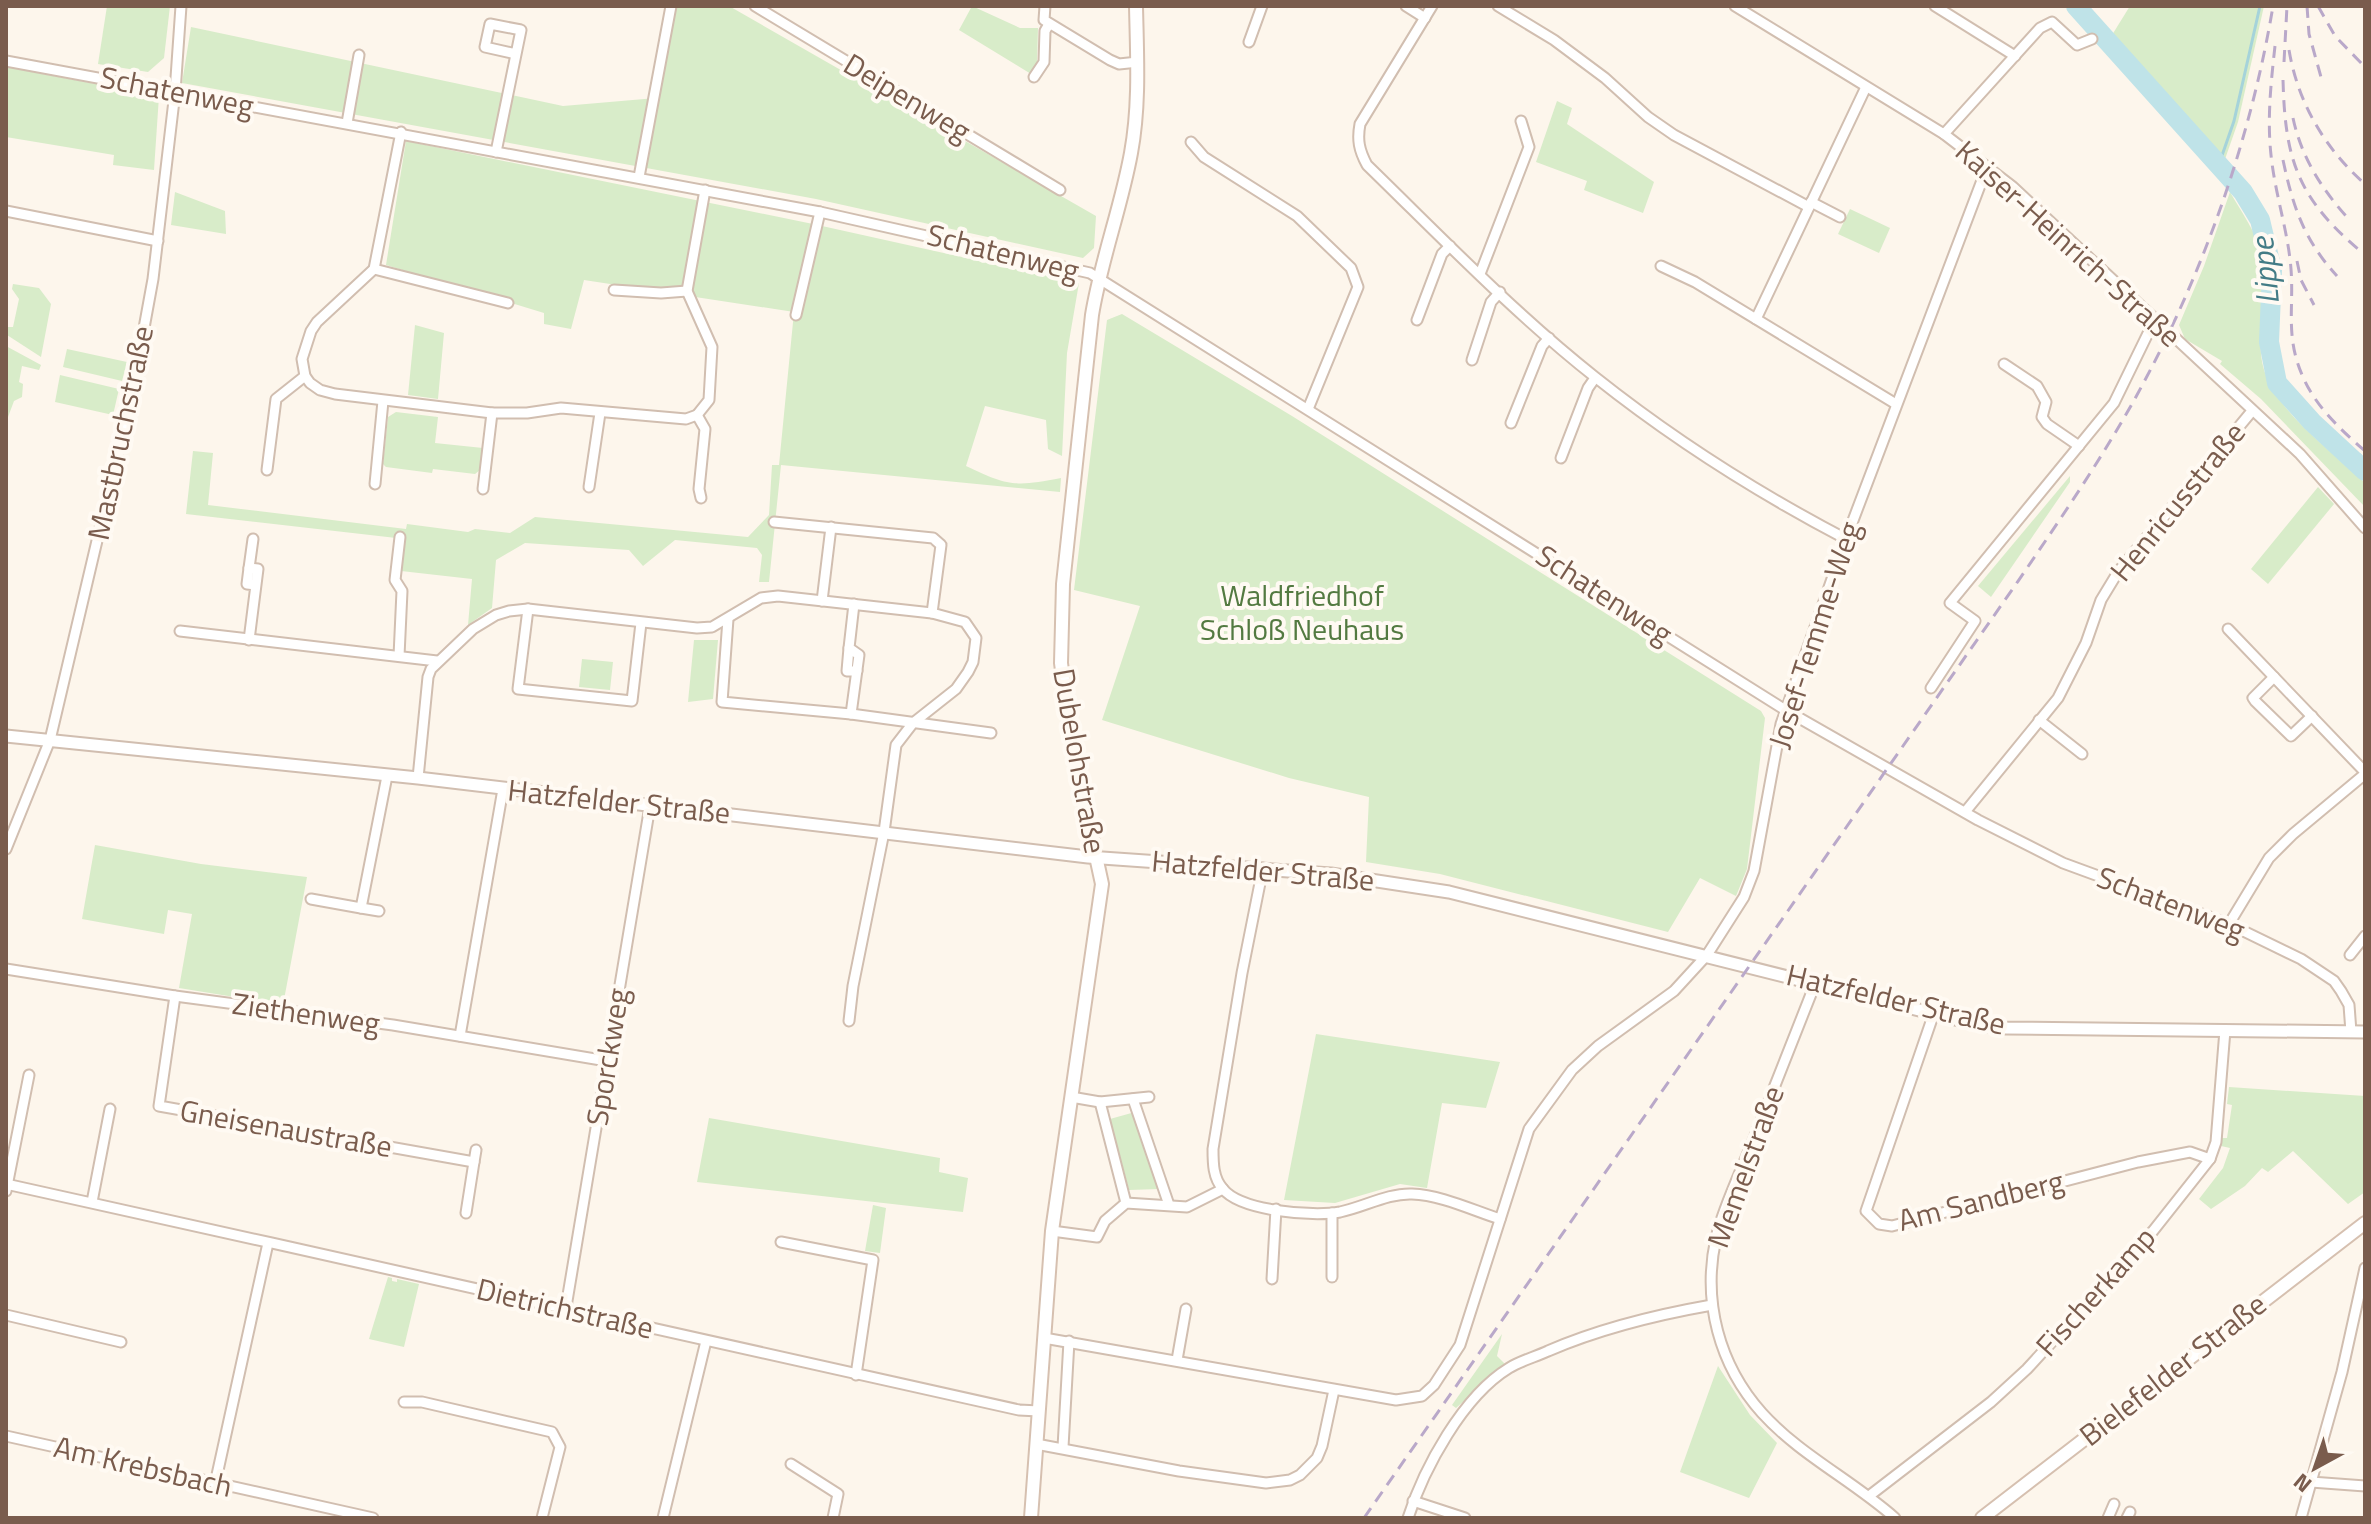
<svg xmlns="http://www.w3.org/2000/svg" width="2371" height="1524" font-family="'Titillium Web',sans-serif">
	<rect width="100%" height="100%" fill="#fdf6ec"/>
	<g fill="#d8ecc9">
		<path d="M107,6H170L164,58L148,72L98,64Z"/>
		<path d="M674,6H729L1096,216L1094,248L1083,258L816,199L182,83L191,27L563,106L656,98Z"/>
		<path d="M972,6L1020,28H1038L1037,64L1031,74L959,30Z"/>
		<path d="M2130,6H2264L2238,122L2224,162L2112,35Z"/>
		<path d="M6,67L159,96L154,170L113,165L114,155L6,137Z"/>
		<path d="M1557,101L1572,108L1567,124L1654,182L1643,213L1584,190L1587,181L1536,162Z"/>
		<path d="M406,141L813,224L1079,283L1067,353L1062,456L1048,449L1046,420L985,406L966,466C1008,486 1015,487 1061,478L1060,492L781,465L769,582H759L762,555L757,548L675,540L643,566L629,550L525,543L496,560L492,608L468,625L472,579L401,571L405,539L186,514L193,451L213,453L208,505L406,529L407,524L468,532L475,529L510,533L535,517L748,537L769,515L772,465H779L794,312L584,280L571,329L544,324V313L386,265Z"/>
		<path d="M175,192L225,211L226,234L171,225Z"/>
		<path d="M2230,192C2242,213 2257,234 2264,258C2274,298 2249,340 2268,380C2288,422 2333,451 2365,483V507L2261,399L2220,364L2222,361L2185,339L2179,325L2204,266Z"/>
		<path d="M1850,209L1890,228L1879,253L1838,234Z"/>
		<path d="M13,284L39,288L51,304L41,357L7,335L8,327H13L19,299L12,289Z"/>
		<path d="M1122,314L1292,416L1761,711L1765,718L1747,869L1736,896L1700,878L1668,932L1440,874L1366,862L1369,797L1289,778L1102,720L1140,606L1074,590L1107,320Z"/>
		<path d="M415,325L444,333L438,399L408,395Z"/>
		<path d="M6,346L41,365L39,370L22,366L19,382L23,384L22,397L14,401L8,417L6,412Z"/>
		<path d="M67,349L127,362L122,381L63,367Z"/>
		<path d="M60,375L119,389L113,415L55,402Z"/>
		<path d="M396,412L438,417L435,443L483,448L480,470L475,474L433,469L432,473L386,467L383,464L388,417Z"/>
		<path d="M2070,476V482L1991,597L1978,586Z"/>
		<path d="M2318,487L2334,504L2268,584L2251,569Z"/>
		<path d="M694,640H718L713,699L688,702Z"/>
		<path d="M582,659L613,662L610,690L579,687Z"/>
		<path d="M95,845L201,864L307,877L283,1005L179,988L192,914L168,910L164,934L82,919Z"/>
		<path d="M1316,1034L1500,1062L1486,1108L1442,1103L1427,1188L1400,1184L1335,1203L1284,1200Z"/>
		<path d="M2229,1087L2365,1096V1192L2348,1204L2293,1151L2268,1172L2262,1168L2245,1186L2211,1209L2199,1199L2223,1168L2230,1148L2221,1146L2222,1138H2227L2232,1105L2227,1104Z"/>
		<path d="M1135,1112L1159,1189L1129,1190L1110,1119Z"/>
		<path d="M709,1118L940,1158L939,1172L968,1178L963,1212L697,1182Z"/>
		<path d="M873,1205L886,1208L880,1253L865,1251Z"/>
		<path d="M388,1277L392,1278V1281L397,1282V1279L419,1284L404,1347L369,1339Z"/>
		<path d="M1502,1334L1497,1356L1505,1364L1456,1408L1452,1405Z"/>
		<path d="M1718,1366L1750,1415L1777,1443L1749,1498L1680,1472Z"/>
	</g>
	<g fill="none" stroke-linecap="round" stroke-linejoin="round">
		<g stroke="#a5d3da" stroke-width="3">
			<path d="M2218,167L2234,121L2260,6"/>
			<path d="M2357,464L2360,455"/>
		</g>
		<path stroke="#bfe3e8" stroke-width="20" d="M2076,6L2243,192L2260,220L2272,270L2269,342L2277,383L2312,422L2365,471"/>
		<g stroke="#d1beb0" stroke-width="13">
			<g id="minor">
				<path d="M755,6L1060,190"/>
				<path d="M1045,6L1044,20L1110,60L1119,64L1138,62"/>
				<path d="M1406,6L1425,18"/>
				<path d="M1432,6L1360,124C1357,140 1359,150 1367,165C1441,237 1514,313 1595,377C1673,439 1758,493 1846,539"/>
				<path d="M1498,6L1554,40L1605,78L1648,117L1674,135L1809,207"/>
				<path d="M1735,6L1944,134L2013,187L2300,454L2365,528"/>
				<path d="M1935,6L2015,56"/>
				<path d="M1249,42L1262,6"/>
				<path d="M6,61L820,212L1090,273L1787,711L1978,820L2063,863L2229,924L2301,959L2334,981L2341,991L2349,1005L2351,1032"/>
				<path d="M1034,77L1044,62L1045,31L1049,24"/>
				<path d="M347,123L359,55"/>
				<path d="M401,132L374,269L317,322L311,331L302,359L305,376L310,383L320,390L335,394L492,413H527L561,408L686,419L697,415L709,400L712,347L687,291L705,190"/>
				<path d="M1944,134L2040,28L2052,22L2077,45L2092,39"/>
				<path d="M1191,142L1204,157L1297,216L1351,268L1358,287L1308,409"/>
				<path d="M496,152L521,30L490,24L485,47L516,54"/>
				<path d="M639,177L671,6"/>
				<path d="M1811,202L1840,217"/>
				<path d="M6,211L158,241"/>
				<path d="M1661,266L1695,282L1896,404"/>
				<path d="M374,269L508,303"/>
				<path d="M1480,274L1529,147L1521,121"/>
				<path d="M614,290L661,293L687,291"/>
				<path d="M796,315L820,212"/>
				<path d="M1756,319L1866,87"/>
				<path d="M1417,320L1442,254L1450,246"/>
				<path d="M1472,360L1491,302L1500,292"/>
				<path d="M2004,364L2037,386L2046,402L2042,417L2047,424L2079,446"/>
				<path d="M697,415L705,429L699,489L701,498"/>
				<path d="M1511,423L1542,346L1549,338"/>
				<path d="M1561,458L1588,388L1595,378"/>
				<path d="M267,470L276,399L305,376"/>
				<path d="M375,484L383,401"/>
				<path d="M589,487L600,413"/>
				<path d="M483,489L492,413"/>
				<path d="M774,522L933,538L941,545L932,613"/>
				<path d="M249,568L253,539"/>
				<path d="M822,601L831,527"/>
				<path d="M528,609L518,689L632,701L641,623"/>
				<path d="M728,619L722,702L851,714L991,733"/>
				<path d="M2228,629L2365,772"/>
				<path d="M180,631L437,661"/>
				<path d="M249,640L258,569L249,568L247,584L256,585"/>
				<path d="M849,648L847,671H857"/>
				<path d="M399,656L402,591L395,580L400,537"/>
				<path d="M2274,677L2253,698L2255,701L2291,736L2312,716"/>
				<path d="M1931,688L1975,621L1950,603L2114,403L2154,321"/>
				<path d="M851,714L859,655L849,648L854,604"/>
				<path d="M2039,720L2082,754"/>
				<path d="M418,778L428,677L431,669L473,629L496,615L509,611L528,609L697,628L712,627L761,598L778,596L932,613L965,622L976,638L973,662L968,672L956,689L913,723L896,745L884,832L853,986L849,1021"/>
				<path d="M1965,812L2058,698L2086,643L2101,600L2118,572L2252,411"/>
				<path d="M6,849L50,740L133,388L153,279L175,92L181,6"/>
				<path d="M1263,868L1242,973L1213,1149C1213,1163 1213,1178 1223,1189C1241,1211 1313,1217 1340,1212C1364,1207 1388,1193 1412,1194C1441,1195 1472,1210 1500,1219"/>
				<path d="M311,899L361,908L387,776"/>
				<path d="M361,908L379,911"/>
				<path d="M2229,924L2269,858L2293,834L2365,774"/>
				<path d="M2350,955L2365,936"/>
				<path d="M6,969L175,996L393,1025L607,1061"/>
				<path d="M1815,984C1795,1035 1775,1086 1755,1136C1743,1167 1723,1207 1716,1238C1702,1301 1719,1365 1762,1413C1800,1455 1852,1480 1895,1518"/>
				<path d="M175,996L159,1106L474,1162L466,1213"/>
				<path d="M1934,1013L1866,1211L1879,1224L1892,1226L2138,1162L2190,1152L2210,1159"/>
				<path d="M460,1036L503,789"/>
				<path d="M1071,1097L1100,1102L1149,1097"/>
				<path d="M1133,1099L1169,1205"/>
				<path d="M1100,1102L1126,1203"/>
				<path d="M474,1162L476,1150"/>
				<path d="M6,1184C344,1258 681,1337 1019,1410L1039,1411"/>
				<path d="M6,1191L29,1075"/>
				<path d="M92,1202L110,1109"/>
				<path d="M1332,1213V1277"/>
				<path d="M1052,1231L1097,1237L1105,1221L1126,1203L1187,1207L1223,1189"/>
				<path d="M781,1242L873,1260L856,1375"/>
				<path d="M1272,1279L1276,1209"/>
				<path d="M566,1307L650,806"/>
				<path d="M6,1315L121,1342"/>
				<path d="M1044,1338L1396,1400L1422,1396L1434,1385L1460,1345L1529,1129L1572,1070L1598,1046L1674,991L1707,955L1744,897L1754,871L1781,724L1846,539L1984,175L1989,168"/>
				<path d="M1177,1360L1186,1309"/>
				<path d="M404,1402H422L552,1432L560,1447L542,1518"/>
				<path d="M6,1436L373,1518"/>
				<path d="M1036,1444L1179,1471L1266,1483L1290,1480L1300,1475L1317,1458L1322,1446L1334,1390"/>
				<path d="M1063,1447L1069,1341"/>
				<path d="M791,1464L838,1494L833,1518"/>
				<path d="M2311,1482L2365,1486"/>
				<path d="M215,1484L268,1243"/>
				<path d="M1869,1496L1991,1402L2027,1369L2153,1231L2210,1159L2216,1142L2225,1030"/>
				<path d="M1413,1501L1465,1518"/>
				<path d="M663,1518L706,1341"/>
				<path d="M1408,1518C1424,1468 1463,1396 1509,1368C1520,1361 1535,1357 1548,1351C1601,1328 1655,1315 1712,1305"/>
				<path d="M2108,1518L2114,1504"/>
				<path d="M2127,1518L2130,1512"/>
				<path d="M2301,1518L2342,1372L2365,1268"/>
			</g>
		</g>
		<g stroke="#d1beb0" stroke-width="15">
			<path id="tertiary" d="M6,736L418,778L1088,857L1331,874L1449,892L1975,1024L2006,1028L2365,1032"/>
		</g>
		<g stroke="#d6c0b0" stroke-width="16">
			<g id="secondary">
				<path d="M1031,1518L1052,1231L1102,884L1072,746L1061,663L1063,584L1092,315C1101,260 1121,208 1131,153C1140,104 1137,55 1136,6"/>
				<path d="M1982,1518L2365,1223"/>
			</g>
		</g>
		<use href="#minor" stroke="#fff" stroke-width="9"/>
		<use href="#tertiary" stroke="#fff" stroke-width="11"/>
		<use href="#secondary" stroke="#fff" stroke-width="12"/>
		<g stroke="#b9a8c9" stroke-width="3" stroke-dasharray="12 8" stroke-linecap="butt">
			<path d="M2307,6L2309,34L2321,77"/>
			<path d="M2318,6L2335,36L2365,67"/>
			<path d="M2275,46C2271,82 2267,119 2271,155C2275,194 2288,231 2291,269C2294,309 2285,337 2303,377C2316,407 2341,430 2365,451"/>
			<path d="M2289,50C2298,103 2325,149 2365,184"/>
			<path d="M2284,62L2287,6"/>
			<path d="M2283,80C2285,158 2297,197 2358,249"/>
			<path d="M2293,118C2301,156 2321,188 2346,216"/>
			<path d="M2283,160C2293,207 2304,240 2337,276"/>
			<path d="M2297,261L2301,280L2314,305"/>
			<path d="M1364,1518L2014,587C2051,533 2088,479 2121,423C2195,297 2249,150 2273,6"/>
		</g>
	</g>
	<g text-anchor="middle" stroke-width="8" stroke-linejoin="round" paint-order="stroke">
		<g font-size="30" fill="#7a5c4d" stroke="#fffaf3">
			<text transform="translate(177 92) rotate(11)" y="10">Schatenweg</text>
			<text transform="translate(907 98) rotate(31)" y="10">Deipenweg</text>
			<text transform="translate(2068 244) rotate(42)" y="10">Kaiser-Heinrich-Straße</text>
			<text transform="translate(1003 253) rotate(14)" y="10">Schatenweg</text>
			<text transform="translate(121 433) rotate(-78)" y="10">Mastbruchstraße</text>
			<text transform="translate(2178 502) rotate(-51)" y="10">Henricusstraße</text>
			<text transform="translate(1604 595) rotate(33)" y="10">Schatenweg</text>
			<text transform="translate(1815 635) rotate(-72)" y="10">Josef-Temme-Weg</text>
			<text transform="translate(1079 761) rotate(80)" y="10">Dubelohstraße</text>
			<text transform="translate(619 802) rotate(6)" y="10">Hatzfelder Straße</text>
			<text transform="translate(1263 871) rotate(5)" y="10">Hatzfelder Straße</text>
			<text transform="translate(2171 904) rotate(21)" y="10">Schatenweg</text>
			<text transform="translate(1896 1000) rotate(13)" y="10">Hatzfelder Straße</text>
			<text transform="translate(306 1014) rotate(8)" y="10">Ziethenweg</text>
			<text transform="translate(608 1057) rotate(-81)" y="10">Sporckweg</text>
			<text transform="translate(286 1129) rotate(10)" y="10">Gneisenaustraße</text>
			<text transform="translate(1746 1167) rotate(-70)" y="10">Memelstraße</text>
			<text transform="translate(1981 1201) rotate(-14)" y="10">Am Sandberg</text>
			<text transform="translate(2096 1292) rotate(-48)" y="10">Fischerkamp</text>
			<text transform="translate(565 1309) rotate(13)" y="10">Dietrichstraße</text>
			<text transform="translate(2173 1370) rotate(-38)" y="10">Bielefelder Straße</text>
			<text transform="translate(143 1467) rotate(13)" y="10">Am Krebsbach</text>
		</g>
		<g font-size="30" fill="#537a41" stroke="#fffaf3">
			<text x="1302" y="606">Waldfriedhof<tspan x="1302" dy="34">Schloß Neuhaus</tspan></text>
		</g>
		<g font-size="32" font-style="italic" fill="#437c86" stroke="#fffaf3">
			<text transform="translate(2265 271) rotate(-95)" y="11">Lippe</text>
		</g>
	</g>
	<rect width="2371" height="1524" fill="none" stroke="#7a5c4d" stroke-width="16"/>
	<g transform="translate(2315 1468) rotate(220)" stroke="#fffaf3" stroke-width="6" paint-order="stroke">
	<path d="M0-6L14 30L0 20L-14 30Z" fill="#7a5c4d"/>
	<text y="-12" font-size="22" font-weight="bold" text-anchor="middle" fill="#7a5c4d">N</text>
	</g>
</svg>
